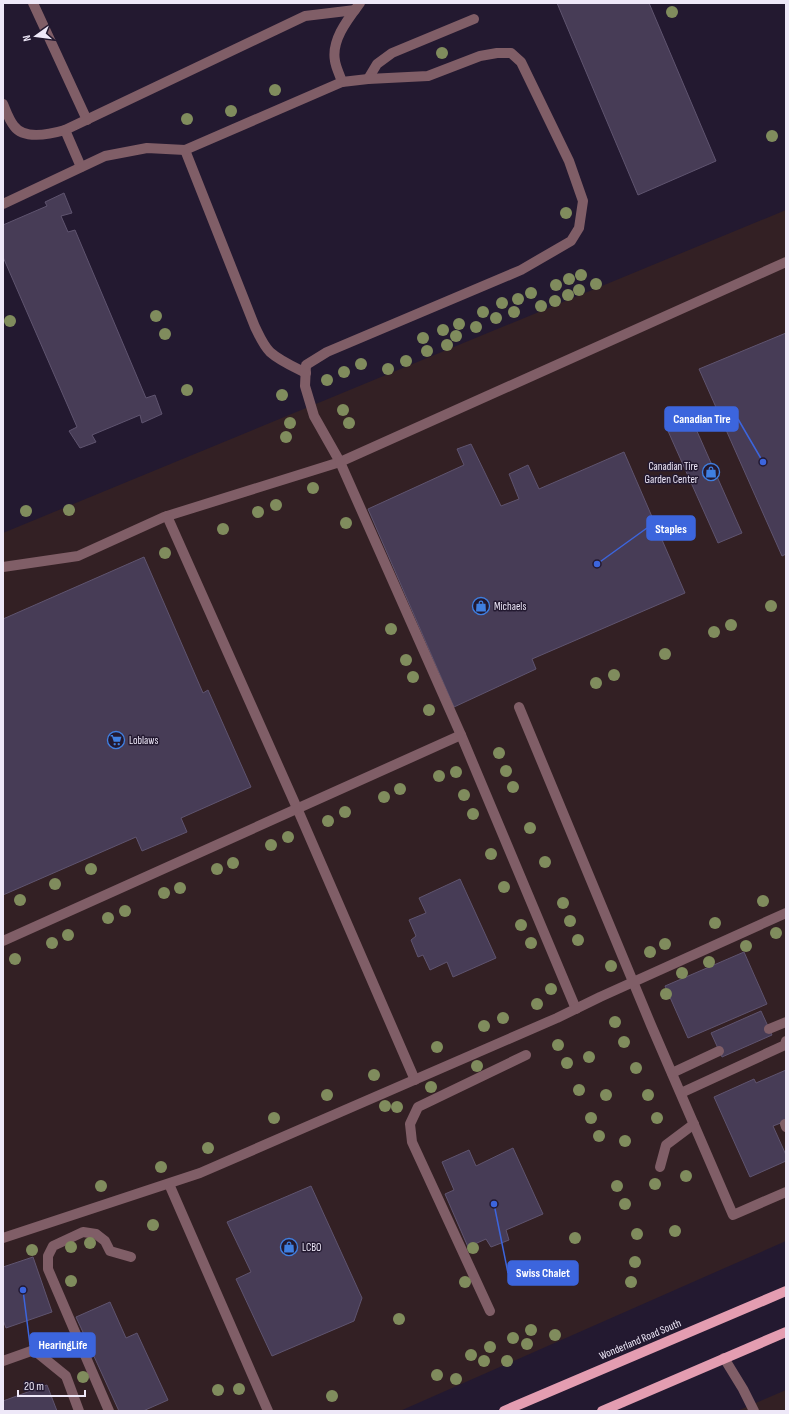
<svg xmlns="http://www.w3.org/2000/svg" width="789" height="1414" font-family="'Sofia Sans Condensed',sans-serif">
	<rect width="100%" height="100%" fill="#231930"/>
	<g fill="#332024">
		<path d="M786,210V1241L400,1411H3V533Z"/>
		<path d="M786,1390V1411H737Z"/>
	</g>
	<g fill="#473c56" stroke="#5f546f">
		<path d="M557,3H649L716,161L638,195Z"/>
		<path d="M64,193L72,213L61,216L68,232L75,230L146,398L155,395L162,414L142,423L140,415L92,435L96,442L80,448L69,431L77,427L3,257V225L47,206L45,202Z"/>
		<path d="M786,333V554L782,556L699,369Z"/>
		<path d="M692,420L742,533L718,543L668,431Z"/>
		<path d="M471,444L501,506L519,499L509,474L528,465L539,489L624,452L685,593L532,659L536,669L454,707L368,509L464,465L457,449Z"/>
		<path d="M144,557L203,693L208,690L251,787L181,818L187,832L142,851L136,837L3,895V619Z"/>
		<path d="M460,879L496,958L453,977L447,962L430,970L423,955L418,957L411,940L416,936L409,920L426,913L419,898Z"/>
		<path d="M744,952L767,1004L688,1038L665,986Z"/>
		<path d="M761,1011L772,1035L722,1057L711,1033Z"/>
		<path d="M786,1070V1121L773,1126L786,1155V1161L750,1177L714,1097L754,1079L756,1083Z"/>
		<path d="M513,1148L543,1214L506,1230L509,1240L491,1247L486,1239L468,1247L445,1194L454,1190L442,1162L469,1150L476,1166Z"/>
		<path d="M311,1186L362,1298L354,1321L272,1356L236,1279L251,1272L227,1222Z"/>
		<path d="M33,1257L52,1312L6,1328L3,1320V1267Z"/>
		<path d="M110,1302L126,1338L137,1333L168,1400L143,1411H119L76,1317Z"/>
		<path d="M47,1385L57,1411H3V1401Z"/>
	</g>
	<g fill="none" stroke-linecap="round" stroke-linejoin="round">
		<g stroke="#805e67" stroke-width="10">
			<path d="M33,3L87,120"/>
			<path d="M368,79L377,64L392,53L474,19"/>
			<path d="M342,82C340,75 336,68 335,61C331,40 348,19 360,3"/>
			<path d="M3,104C6,111 9,120 14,126C24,140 51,134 65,130"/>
			<path d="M185,150L255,327C259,335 263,345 270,352C280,361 294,367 306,373"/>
			<path d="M81,167L65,130L305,16L355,10"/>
			<path d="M3,204L105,156L147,148L185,150L342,82L368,79L428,76L480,56L497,53H511L521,62L569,161L583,201L579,228L571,241L521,270L327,352L306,365L305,386L314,416L340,462L164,517L78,556L3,567"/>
			<path d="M167,516L297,808L415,1080"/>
			<path d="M519,707L651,1025L733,1215L786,1192"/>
			<path d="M3,941L461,735"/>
			<path d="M576,1009L461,735L340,462L786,262"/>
			<path d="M769,1029L786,1022"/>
			<path d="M672,1073L719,1051"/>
			<path d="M681,1093L785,1045L786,1041"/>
			<path d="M785,1124L786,1127"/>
			<path d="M660,1167L666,1145L694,1124"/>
			<path d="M169,1184L268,1411"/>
			<path d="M3,1238L200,1173L557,1018L600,997L786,913"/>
			<path d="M490,1311L412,1142L410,1124L418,1107L526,1055"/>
			<path d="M724,1358L743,1389L754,1411"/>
			<path d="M3,1361L34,1350L66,1376L79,1411"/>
			<path d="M109,1411L48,1269V1256L53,1246L83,1232L96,1234L105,1241L110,1251L131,1257"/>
		</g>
		<g stroke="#e49db1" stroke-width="10">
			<path d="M504,1411L786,1291"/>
			<path d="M602,1411L786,1332"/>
		</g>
	</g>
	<g fill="#808c5d">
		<circle cx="672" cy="12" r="6"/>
		<circle cx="442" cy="53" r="6"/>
		<circle cx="275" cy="90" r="6"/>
		<circle cx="231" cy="111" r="6"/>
		<circle cx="187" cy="119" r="6"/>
		<circle cx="772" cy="136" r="6"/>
		<circle cx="566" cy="213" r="6"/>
		<circle cx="581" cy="275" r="6"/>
		<circle cx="569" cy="279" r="6"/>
		<circle cx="596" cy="284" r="6"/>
		<circle cx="556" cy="285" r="6"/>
		<circle cx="579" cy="290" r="6"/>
		<circle cx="531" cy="293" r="6"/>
		<circle cx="568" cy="295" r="6"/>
		<circle cx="518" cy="299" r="6"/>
		<circle cx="555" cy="301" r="6"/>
		<circle cx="502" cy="303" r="6"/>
		<circle cx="541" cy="306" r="6"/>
		<circle cx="483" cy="312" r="6"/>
		<circle cx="514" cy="312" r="6"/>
		<circle cx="156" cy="316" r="6"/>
		<circle cx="496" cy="318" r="6"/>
		<circle cx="10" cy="321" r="6"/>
		<circle cx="459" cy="324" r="6"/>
		<circle cx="476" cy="327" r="6"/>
		<circle cx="443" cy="330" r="6"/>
		<circle cx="165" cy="334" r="6"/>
		<circle cx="456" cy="336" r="6"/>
		<circle cx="423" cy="338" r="6"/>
		<circle cx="447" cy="345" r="6"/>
		<circle cx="427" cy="351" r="6"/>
		<circle cx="406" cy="361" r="6"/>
		<circle cx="361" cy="364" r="6"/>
		<circle cx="388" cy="369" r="6"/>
		<circle cx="344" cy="372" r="6"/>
		<circle cx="327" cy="380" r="6"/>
		<circle cx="187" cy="390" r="6"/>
		<circle cx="282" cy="395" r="6"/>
		<circle cx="343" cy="410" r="6"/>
		<circle cx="290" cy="423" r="6"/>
		<circle cx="349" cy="423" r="6"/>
		<circle cx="286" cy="437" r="6"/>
		<circle cx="313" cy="488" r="6"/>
		<circle cx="276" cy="505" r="6"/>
		<circle cx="69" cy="510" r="6"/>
		<circle cx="26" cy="511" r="6"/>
		<circle cx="258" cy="512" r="6"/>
		<circle cx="346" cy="523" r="6"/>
		<circle cx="223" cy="529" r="6"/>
		<circle cx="165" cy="553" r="6"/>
		<circle cx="771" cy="606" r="6"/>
		<circle cx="731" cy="625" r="6"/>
		<circle cx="391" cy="629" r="6"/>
		<circle cx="714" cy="632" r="6"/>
		<circle cx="665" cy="654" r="6"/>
		<circle cx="406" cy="660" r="6"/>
		<circle cx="614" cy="675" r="6"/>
		<circle cx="413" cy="677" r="6"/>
		<circle cx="596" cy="683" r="6"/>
		<circle cx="429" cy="710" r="6"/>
		<circle cx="499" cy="753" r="6"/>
		<circle cx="506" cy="771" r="6"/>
		<circle cx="456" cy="772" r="6"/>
		<circle cx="439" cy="776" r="6"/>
		<circle cx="513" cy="787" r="6"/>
		<circle cx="400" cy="789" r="6"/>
		<circle cx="464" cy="795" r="6"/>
		<circle cx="384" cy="797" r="6"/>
		<circle cx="345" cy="812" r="6"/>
		<circle cx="473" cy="814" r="6"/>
		<circle cx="328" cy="821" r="6"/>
		<circle cx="530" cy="828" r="6"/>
		<circle cx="288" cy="837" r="6"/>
		<circle cx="271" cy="845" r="6"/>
		<circle cx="491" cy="854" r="6"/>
		<circle cx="545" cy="862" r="6"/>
		<circle cx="233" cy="863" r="6"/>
		<circle cx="91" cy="869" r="6"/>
		<circle cx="217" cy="869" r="6"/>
		<circle cx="55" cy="884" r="6"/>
		<circle cx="504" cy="887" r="6"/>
		<circle cx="180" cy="888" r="6"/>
		<circle cx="164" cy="893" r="6"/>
		<circle cx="20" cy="900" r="6"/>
		<circle cx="763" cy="901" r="6"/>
		<circle cx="563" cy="903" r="6"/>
		<circle cx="125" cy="911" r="6"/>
		<circle cx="108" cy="918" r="6"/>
		<circle cx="570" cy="921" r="6"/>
		<circle cx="715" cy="923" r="6"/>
		<circle cx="521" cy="925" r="6"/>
		<circle cx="776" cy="933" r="6"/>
		<circle cx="68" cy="935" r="6"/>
		<circle cx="578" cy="940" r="6"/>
		<circle cx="52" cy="943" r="6"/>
		<circle cx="531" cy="943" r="6"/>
		<circle cx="665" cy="944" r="6"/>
		<circle cx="746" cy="946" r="6"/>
		<circle cx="650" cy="952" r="6"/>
		<circle cx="15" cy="959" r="6"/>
		<circle cx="709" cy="962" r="6"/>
		<circle cx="611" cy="966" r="6"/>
		<circle cx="682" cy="973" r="6"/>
		<circle cx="551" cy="989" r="6"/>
		<circle cx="666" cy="994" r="6"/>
		<circle cx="537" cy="1004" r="6"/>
		<circle cx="503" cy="1018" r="6"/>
		<circle cx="615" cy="1022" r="6"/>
		<circle cx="484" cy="1026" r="6"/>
		<circle cx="624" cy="1042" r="6"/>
		<circle cx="558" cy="1045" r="6"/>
		<circle cx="437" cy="1047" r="6"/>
		<circle cx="589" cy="1057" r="6"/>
		<circle cx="567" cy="1063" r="6"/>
		<circle cx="477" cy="1066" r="6"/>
		<circle cx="636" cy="1068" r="6"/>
		<circle cx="374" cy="1075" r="6"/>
		<circle cx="431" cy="1087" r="6"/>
		<circle cx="579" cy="1090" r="6"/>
		<circle cx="327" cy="1095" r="6"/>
		<circle cx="606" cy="1095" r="6"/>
		<circle cx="648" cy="1095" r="6"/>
		<circle cx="385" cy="1106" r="6"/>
		<circle cx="397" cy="1107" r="6"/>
		<circle cx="274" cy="1118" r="6"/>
		<circle cx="591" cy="1118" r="6"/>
		<circle cx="657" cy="1118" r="6"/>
		<circle cx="599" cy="1136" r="6"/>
		<circle cx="625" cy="1141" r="6"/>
		<circle cx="208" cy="1148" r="6"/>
		<circle cx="161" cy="1167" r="6"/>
		<circle cx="686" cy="1176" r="6"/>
		<circle cx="655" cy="1184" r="6"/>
		<circle cx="101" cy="1186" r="6"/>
		<circle cx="617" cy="1186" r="6"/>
		<circle cx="625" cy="1204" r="6"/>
		<circle cx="153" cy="1225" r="6"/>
		<circle cx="675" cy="1231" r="6"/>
		<circle cx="637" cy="1234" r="6"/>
		<circle cx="575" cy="1238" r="6"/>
		<circle cx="90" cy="1243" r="6"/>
		<circle cx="71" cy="1247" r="6"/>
		<circle cx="473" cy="1248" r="6"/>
		<circle cx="32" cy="1250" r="6"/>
		<circle cx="635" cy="1262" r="6"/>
		<circle cx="71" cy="1281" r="6"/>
		<circle cx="465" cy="1282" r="6"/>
		<circle cx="631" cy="1282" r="6"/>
		<circle cx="399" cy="1319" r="6"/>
		<circle cx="531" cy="1330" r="6"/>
		<circle cx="555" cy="1335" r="6"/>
		<circle cx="513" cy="1338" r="6"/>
		<circle cx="527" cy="1344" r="6"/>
		<circle cx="490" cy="1347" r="6"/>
		<circle cx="471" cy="1355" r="6"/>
		<circle cx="484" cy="1361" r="6"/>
		<circle cx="507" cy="1361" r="6"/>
		<circle cx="437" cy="1375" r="6"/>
		<circle cx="83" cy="1377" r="6"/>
		<circle cx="456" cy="1379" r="6"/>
		<circle cx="239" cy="1389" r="6"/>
		<circle cx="218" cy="1390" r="6"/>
		<circle cx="332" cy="1396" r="6"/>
	</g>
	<defs>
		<g id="shop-ring" transform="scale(0.9)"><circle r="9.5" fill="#231930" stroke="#3f7fe0" stroke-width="1.5"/><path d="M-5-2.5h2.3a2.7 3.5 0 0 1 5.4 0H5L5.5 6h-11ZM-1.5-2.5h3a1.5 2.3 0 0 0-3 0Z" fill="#3f7fe0"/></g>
		<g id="supermarket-ring" transform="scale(0.9)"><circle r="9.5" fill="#231930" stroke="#3f7fe0" stroke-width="1.5"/><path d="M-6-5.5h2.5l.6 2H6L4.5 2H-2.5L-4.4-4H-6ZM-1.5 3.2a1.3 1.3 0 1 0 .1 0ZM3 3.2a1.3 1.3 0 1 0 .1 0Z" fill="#3f7fe0"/></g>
	</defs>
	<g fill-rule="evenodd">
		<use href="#shop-ring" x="711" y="472"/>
		<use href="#shop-ring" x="481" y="606"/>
		<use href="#supermarket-ring" x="116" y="740"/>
		<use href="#shop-ring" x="289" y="1247"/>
	</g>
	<g text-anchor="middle" stroke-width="3" stroke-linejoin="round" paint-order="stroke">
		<g font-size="11" fill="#eee8f8" stroke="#231930" text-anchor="start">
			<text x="698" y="470" text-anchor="end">Canadian Tire<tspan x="698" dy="13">Garden Center</tspan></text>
			<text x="494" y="610">Michaels</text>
			<text x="129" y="744">Loblaws</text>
			<text x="302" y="1251">LCBO</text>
		</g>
		<g font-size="11" fill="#eee8f8" stroke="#231930">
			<text transform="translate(640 1339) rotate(-23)" y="4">Wonderland Road South</text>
		</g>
	</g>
	<path fill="none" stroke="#3c65dd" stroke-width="1.5" d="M763 462L738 419M597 564L647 528M494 1204L508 1273M23 1290L30 1345"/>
	<g fill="#3c65dd" stroke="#231930" stroke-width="1.5">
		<circle cx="763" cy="462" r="4"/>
		<circle cx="597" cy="564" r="4"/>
		<circle cx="494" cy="1204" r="4"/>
		<circle cx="23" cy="1290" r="4"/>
	</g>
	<g fill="#3c65dd" stroke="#3c65dd" stroke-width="1.5">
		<rect x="665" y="407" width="73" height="24" rx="4"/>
		<rect x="647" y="516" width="48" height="24" rx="4"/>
		<rect x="508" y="1261" width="70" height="24" rx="4"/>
		<rect x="30" y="1333" width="65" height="24" rx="4"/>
	</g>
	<g font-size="12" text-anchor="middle" font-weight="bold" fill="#fff">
		<text x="702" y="423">Canadian Tire</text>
		<text x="671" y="533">Staples</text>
		<text x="543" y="1277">Swiss Chalet</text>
		<text x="63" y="1349">HearingLife</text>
	</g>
	<rect width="789" height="1414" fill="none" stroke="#eee8f8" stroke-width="8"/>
	<g transform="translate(36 36) rotate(256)" stroke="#231930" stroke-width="3" paint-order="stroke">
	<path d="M0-3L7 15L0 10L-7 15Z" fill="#eee8f8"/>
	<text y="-6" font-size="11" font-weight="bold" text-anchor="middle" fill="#eee8f8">N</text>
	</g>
	<path d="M18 1390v6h67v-6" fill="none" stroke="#eee8f8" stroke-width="2"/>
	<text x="24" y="1390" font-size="12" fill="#eee8f8" stroke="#231930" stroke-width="3" paint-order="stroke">20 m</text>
</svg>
